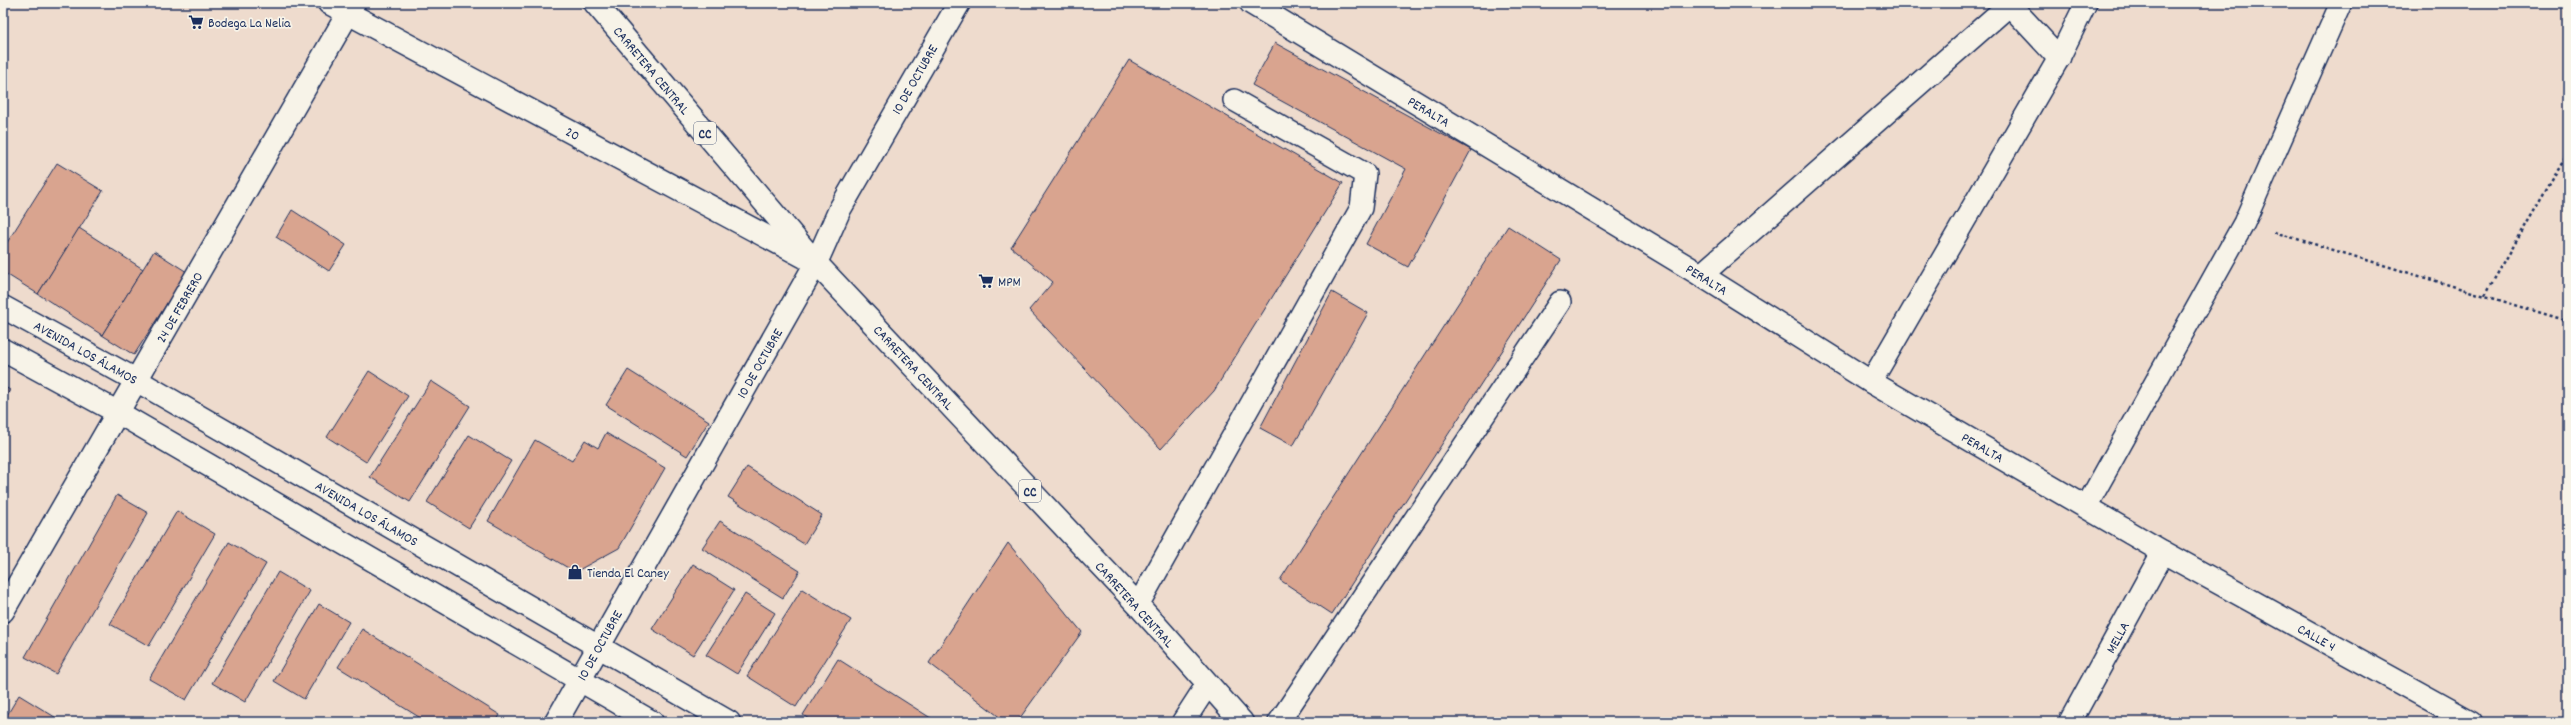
<svg xmlns="http://www.w3.org/2000/svg" width="2571" height="725" font-family="Dekko,sans-serif">
	<rect width="100%" height="100%" fill="#eedbcd"/>
	<filter id="ink" filterUnits="userSpaceOnUse"><feTurbulence type="fractalNoise" baseFrequency=".025" numOctaves="2"/><feDisplacementMap in="SourceGraphic" scale="8" xChannelSelector="R" yChannelSelector="G"/><feConvolveMatrix kernelMatrix="1 2 1 2 8 2 1 2 1" color-interpolation-filters="sRGB"/></filter>
	<g filter="url(#ink)">
		<g fill="#d9a48f" stroke="#1b2f5e">
			<path d="M1275,43L1471,150L1408,267L1366,244L1406,169L1252,85Z"/>
			<path d="M1129,60L1343,183L1214,391L1161,449L1029,310L1053,282L1011,247Z"/>
			<path d="M57,163L103,191L38,294L3,272V249Z"/>
			<path d="M292,210L346,245L329,271L276,237Z"/>
			<path d="M1508,226L1561,260L1332,614L1280,580Z"/>
			<path d="M79,228L143,269L102,335L38,294Z"/>
			<path d="M154,251L187,272L134,355L102,335Z"/>
			<path d="M1332,292L1368,313L1293,446L1260,428Z"/>
			<path d="M628,370L709,421L687,456L606,405Z"/>
			<path d="M369,371L408,396L366,462L327,437Z"/>
			<path d="M431,381L470,406L410,502L370,477Z"/>
			<path d="M3,386L10,390L3,402Z"/>
			<path d="M606,433L665,468L619,548L575,572L488,521L535,440L572,461L585,440L598,448Z"/>
			<path d="M469,435L511,461L469,528L427,502Z"/>
			<path d="M747,467L822,515L804,544L728,497Z"/>
			<path d="M117,495L148,513L56,674L25,657Z"/>
			<path d="M177,511L215,534L149,646L110,624Z"/>
			<path d="M720,521L800,571L783,598L702,548Z"/>
			<path d="M229,542L266,564L186,700L149,679Z"/>
			<path d="M1008,543L1082,632L1017,722H1006L929,663Z"/>
			<path d="M693,564L734,590L693,655L652,629Z"/>
			<path d="M278,572L310,591L245,702L212,683Z"/>
			<path d="M802,589L851,620L796,707L747,676Z"/>
			<path d="M745,594L775,613L737,674L706,655Z"/>
			<path d="M319,604L349,622L304,699L274,681Z"/>
			<path d="M362,629L500,715L496,722H427L338,667Z"/>
			<path d="M838,659L937,722H813L803,715Z"/>
			<path d="M19,695L63,722H3Z"/>
		</g>
		<g fill="none" stroke-linecap="round" stroke-linejoin="round">
			<g stroke="#1b2f5e" stroke-width="24">
				<g id="lane">
					<path d="M1871,382L2059,58L2086,3"/>
					<path d="M2086,507L2244,223L2341,3"/>
					<path d="M1138,605L1361,208L1365,174L1234,100"/>
					<path d="M1279,722L1560,302"/>
				</g>
			</g>
			<g stroke="#1b2f5e" stroke-width="25">
				<g id="street">
					<path d="M329,3L816,263L556,722"/>
					<path d="M1251,3L1701,275L1871,382L2163,552L2471,722"/>
					<path d="M2008,3L2059,58"/>
					<path d="M1701,275L2009,5"/>
					<path d="M3,611L354,3"/>
					<path d="M1183,722L1207,685"/>
					<path d="M2070,722L2163,552"/>
				</g>
			</g>
			<g stroke="#1b2f5e" stroke-width="25">
				<g id="secondary">
					<path d="M816,263L840,209L959,3"/>
					<path d="M3,307L136,380L729,722"/>
					<path d="M3,350L117,412L652,722"/>
				</g>
			</g>
			<g stroke="#1b2f5e" stroke-width="25">
				<path id="primary" d="M595,3L816,263L1138,605L1242,722"/>
			</g>
			<g stroke="#1b2f5e" stroke-width="2.5" stroke-dasharray="3 3" stroke-linecap="butt">
				<path d="M2274,232L2568,321"/>
				<path d="M2485,295L2568,153"/>
			</g>
			<use href="#lane" stroke="#f7f3e8" stroke-width="21"/>
			<use href="#street" stroke="#f7f3e8" stroke-width="22"/>
			<use href="#secondary" stroke="#f7f3e8" stroke-width="22"/>
			<use href="#primary" stroke="#f7f3e8" stroke-width="22"/>
		</g>
	</g>
	<defs>
		<g id="supermarket-bare" transform="scale(1.2)"><path d="M-6-5.5h2.5l.6 2H6L4.5 2H-2.5L-4.4-4H-6ZM-1.5 3.2a1.3 1.3 0 1 0 .1 0ZM3 3.2a1.3 1.3 0 1 0 .1 0Z" fill="#1b2f5e" stroke="#f7f3e8" stroke-width="2.5" paint-order="stroke"/></g>
		<g id="shop-bare" transform="scale(1.2)"><path d="M-5-2.5h2.3a2.7 3.5 0 0 1 5.4 0H5L5.5 6h-11ZM-1.5-2.5h3a1.5 2.3 0 0 0-3 0Z" fill="#1b2f5e" stroke="#f7f3e8" stroke-width="2.5" paint-order="stroke"/></g>
	</defs>
	<g fill-rule="evenodd">
		<use href="#supermarket-bare" x="196" y="22"/>
		<use href="#supermarket-bare" x="986" y="281"/>
		<use href="#shop-bare" x="575" y="572"/>
	</g>
	<g text-anchor="middle" stroke-width="3.5" stroke-linejoin="round" paint-order="stroke">
		<g fill="#f7f3e8" stroke="#5d6a87" stroke-width="1">
			<rect x="694" y="122" width="22" height="22" rx="3"/>
			<rect x="1019" y="480" width="22" height="22" rx="3"/>
		</g>
		<g font-size="13" font-weight="bold" fill="#1b2f5e">
			<text x="705" y="138">CC</text>
			<text x="1030" y="496">CC</text>
		</g>
		<g font-size="14" fill="#1b2f5e" stroke="#f7f3e8" text-anchor="start">
			<text x="208" y="27">Bodega La Nelia</text>
			<text x="998" y="286">MPM</text>
			<text x="587" y="577">Tienda El Caney</text>
		</g>
		<g font-size="14" fill="#1b2f5e" stroke="#f7f3e8">
			<text transform="translate(652 70) rotate(50)" y="5">CARRETERA CENTRAL</text>
			<text transform="translate(914 79) rotate(-60)" y="5">10 DE OCTUBRE</text>
			<text transform="translate(1429 111) rotate(31)" y="5">PERALTA</text>
			<text transform="translate(573 133) rotate(28)" y="5">20</text>
			<text transform="translate(1707 279) rotate(32)" y="5">PERALTA</text>
			<text transform="translate(179 307) rotate(-60)" y="5">24 DE FEBRERO</text>
			<text transform="translate(86 352) rotate(29)" y="5">AVENIDA LOS ÁLAMOS</text>
			<text transform="translate(759 363) rotate(-60)" y="5">10 DE OCTUBRE</text>
			<text transform="translate(914 367) rotate(47)" y="5">CARRETERA CENTRAL</text>
			<text transform="translate(1983 447) rotate(30)" y="5">PERALTA</text>
			<text transform="translate(367 513) rotate(30)" y="5">AVENIDA LOS ÁLAMOS</text>
			<text transform="translate(1135 604) rotate(48)" y="5">CARRETERA CENTRAL</text>
			<text transform="translate(2117 637) rotate(-61)" y="5">MELLA</text>
			<text transform="translate(2317 637) rotate(29)" y="5">CALLE 4</text>
			<text transform="translate(599 645) rotate(-61)" y="5">10 DE OCTUBRE</text>
		</g>
	</g>
	<rect width="2571" height="725" fill="none" stroke="#f7f3e8" stroke-width="16"/>
	<rect x="8" y="8" width="2555" height="709" fill="none" stroke="#1b2f5e" stroke-width="1.5" filter="url(#ink)"/>
</svg>
